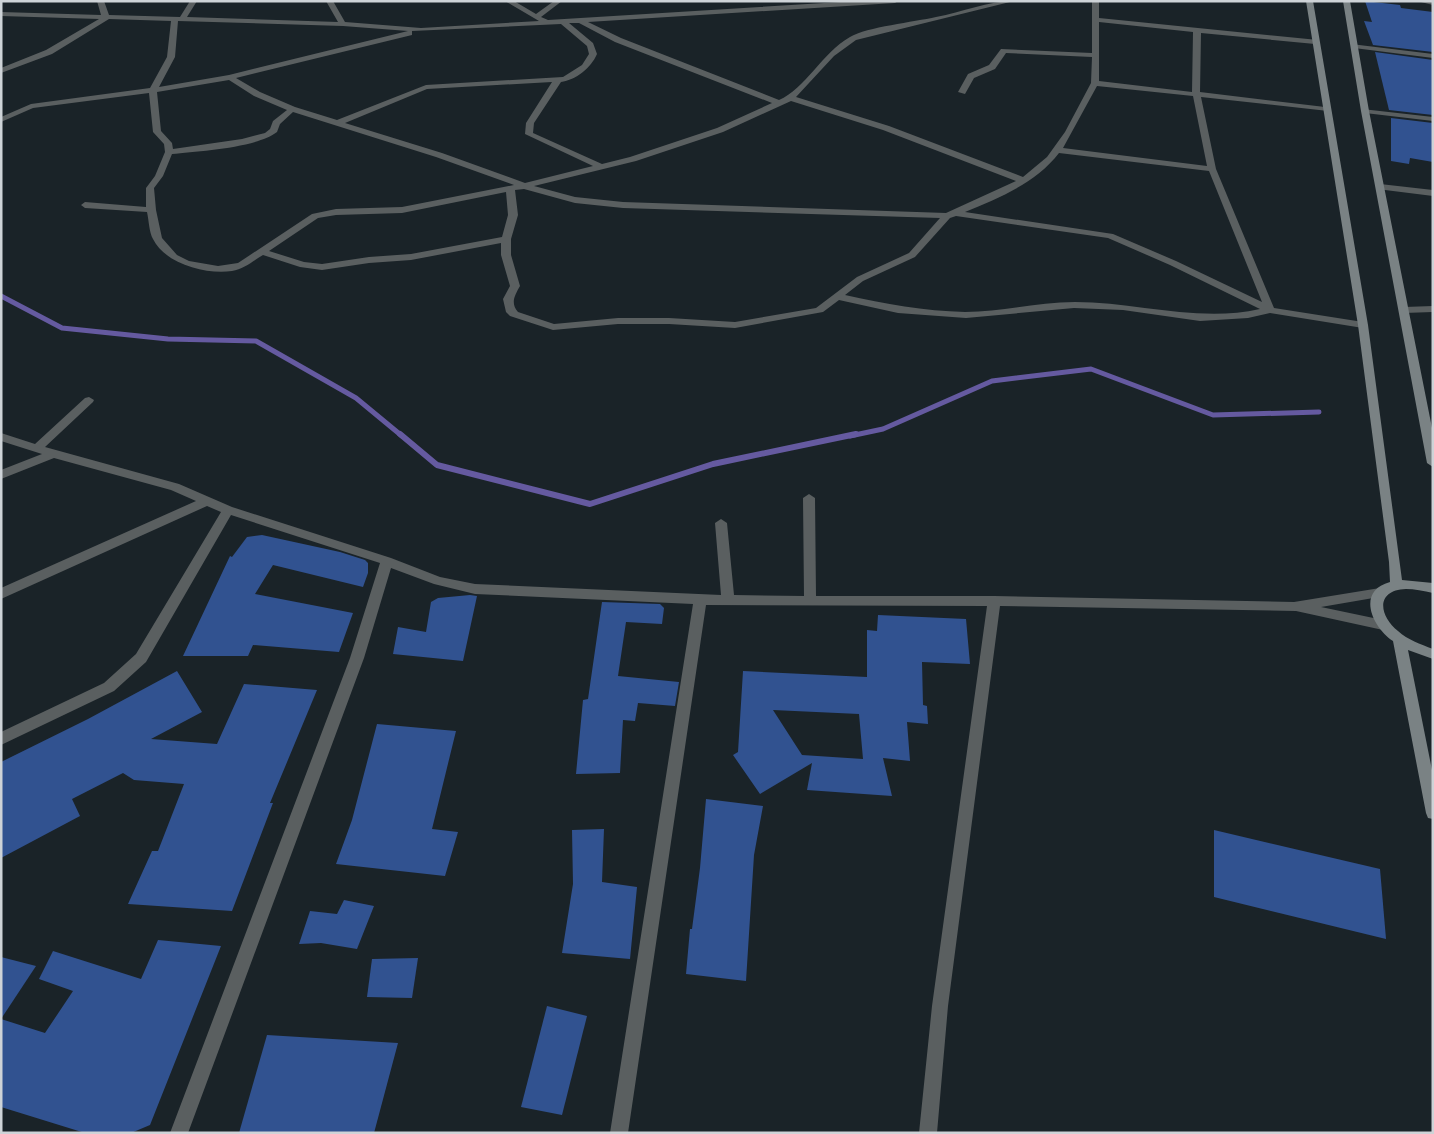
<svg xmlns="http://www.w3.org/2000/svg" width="1434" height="1134" font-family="Karla,sans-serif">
	<rect width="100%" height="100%" fill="#1a2328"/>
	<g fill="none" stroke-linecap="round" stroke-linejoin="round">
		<g stroke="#655aa0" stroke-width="5">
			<path d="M1,296L62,328L168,339L256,341L356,398L402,436"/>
			<path d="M850,436L883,429L992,381L1091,369L1213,415L1319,412"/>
		</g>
		<path stroke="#655aa0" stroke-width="6" d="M400,434L437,465L590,504L713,464L856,434"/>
	</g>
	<g fill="#315290" fill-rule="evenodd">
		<path d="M1365,1L1400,5L1401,8L1433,12V52L1373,45L1364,21L1372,22Z"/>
		<path d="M1375,52L1433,60V115L1389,110Z"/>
		<path d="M1391,118L1433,123V162L1410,158L1409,164L1391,161Z"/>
		<path d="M262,535L340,552L365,560L368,563V573L363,587L273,565L255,594L353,613L339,652L253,645L248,656H183L230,556L232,557L247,537Z"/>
		<path d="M470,595L477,596L463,661L393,654L398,627L426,632L431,602L438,598Z"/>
		<path d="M602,602L660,604L664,608L662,624L626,622L618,676L679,682L675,706L638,703L635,721L623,720L620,773L576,774L583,700L588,699Z"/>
		<path d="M878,615L966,619L970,664L922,662L923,705L927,706L928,724L907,722L910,761L883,758L892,796L807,790L812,763L760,794L733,755L738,752L743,671L867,677V630L877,631ZM773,710L859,714L863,759L802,755Z"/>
		<path d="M177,671L202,712L151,739L217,744L244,684L317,690L270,803H273L232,911L128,904L152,851H158L184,784L134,780L123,773L72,799L80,816L1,858V762L88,719Z"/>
		<path d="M377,724L456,731L432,829L458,832L445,876L336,864L352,820Z"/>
		<path d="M706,799L763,806L754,855L746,981L686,974L690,929H692L700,868Z"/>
		<path d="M604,829L602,882L637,887L630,959L562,953L573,884L572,830Z"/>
		<path d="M1214,830L1380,869L1386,939L1214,897Z"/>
		<path d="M344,900L374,906L357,949L321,943L299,944L310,911L337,914Z"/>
		<path d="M158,940L221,946L150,1125L131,1133H85L1,1107V1019L45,1033L73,991L39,979L53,951L141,979Z"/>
		<path d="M1,957L36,966L1,1019Z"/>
		<path d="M418,958L412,998L367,997L372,959Z"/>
		<path d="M547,1006L587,1016L562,1115L521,1107Z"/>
		<path d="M267,1035L398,1043L374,1133H239Z"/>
	</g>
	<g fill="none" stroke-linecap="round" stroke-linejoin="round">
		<g fill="#5a5f60" fill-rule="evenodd">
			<path d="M97,1H104L109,15L180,17L190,1H197L187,17L338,22L326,1H333L345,22L421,28L539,21L505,1H514L536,14L554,1H562L541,17L548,20L857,1H898L895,3L588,22L621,38L779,100C805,89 822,53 850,37C867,27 914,22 936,17C962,12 988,1 1014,1L856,40L834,56L796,97L889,126L1023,177L1047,157L1065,132L1091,83L1092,57L1006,53L995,69L974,78L965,94L958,92L968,74L989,65L1001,49L1092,53V1H1099V18L1318,40L1319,42L1315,44L1201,33L1200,92L1325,107H1328V111L1201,97L1216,169L1274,308L1363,322L1368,325L1363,328L1270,313L1248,318L1200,321L1123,310L1074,308L966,318L898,313L839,300L823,312L735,328L669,324H618L553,330L510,316L506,312L503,299L510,286L501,255V243L411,260L369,263L322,270L300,267L263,255C253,261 244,269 232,271C207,275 165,264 153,239C149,232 149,221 147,212L85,208L81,205L85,202L146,207V188L155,176L165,152L164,144L153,132L149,93L33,108L1,122V117L31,104L150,88L167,57L171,21L109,19L52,54L1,73V68L46,50L99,19L1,16V12L101,15ZM178,21L343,26L408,31L229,75L159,87L175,57ZM1099,22L1193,32L1192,92L1099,81ZM569,23H579L615,42L772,103L717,128L630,157L602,164L533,133L534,123L561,82C576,80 591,68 597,54L593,43ZM561,24L587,46L589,54L582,65L563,77L426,85L337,120L295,107L260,92L236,78L412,35V31ZM229,80L254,96L287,110L273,121L270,129L265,133L242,139L173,149L172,143L161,131L157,92ZM552,82L526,123L525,134L593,166L525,183L442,153L345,123L427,89ZM1097,86L1193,96L1207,166L1063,148ZM791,101L883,130L1016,181L946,213L623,202L575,197L534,186L636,161L723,132ZM293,112L436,157L514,185L402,207L336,209L312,214L238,263L218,266L189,261L177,255L162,238L156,210L154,188L163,176L172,154C199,151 256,148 277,132L280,124ZM1059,153L1209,171L1262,302L1176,261L1113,234L965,212C999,198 1036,183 1059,153ZM524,189L575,203L623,208L940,218L909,253L857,277L816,308L735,322L669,318H618L554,324L518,312C510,303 515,295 520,286L511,255V239L518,215L515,190ZM506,192L508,215L502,237L411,254L369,257L322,264L304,262L269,251L318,218L336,215L402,213ZM956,216L1108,238L1170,265L1260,309C1199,323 1137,302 1075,302C1038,302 1002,312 965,312C924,311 885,304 845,295L863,281L915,257L950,218Z"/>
			<path d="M1417,1H1433V5Z"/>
			<path d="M1351,44L1433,54V58L1354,48H1351Z"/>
			<path d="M1362,109L1433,117V121L1365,113H1362Z"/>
			<path d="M1380,184L1433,190V196L1377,189V185Z"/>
			<path d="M1433,306V312L1404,313L1399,310L1404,307Z"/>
			<path d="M89,397L94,400L93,402L45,447L179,484L232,507L391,558L440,577L475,584L721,595L715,523L721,519L727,523L734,595L804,596L803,498L809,494L815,498L816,596H994L1294,602L1380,588L1385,590L1386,593L1385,596L1321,607L1383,620L1388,621L1390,625L1388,629L1383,630L1296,611L1000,606L948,1006L937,1133H919L932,1006L987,606L706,605L628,1133H610L693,604L475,594L434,584L391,568L364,658L188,1133H170L350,658L380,563L231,515L146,662L114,691L1,745V732L104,683L136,654L221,512L207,506L1,599V588L196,501L171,490L54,458L1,479V470L42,454L1,441V433L35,444L85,398Z"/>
		</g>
		<g fill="#7a8284" fill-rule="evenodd">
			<path d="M1306,1H1313L1368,325L1402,580L1433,583V593C1424,591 1414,589 1406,589C1375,590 1379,616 1398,631C1408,640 1420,644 1433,649V659L1408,650L1433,775V819L1428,818L1426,813L1393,641C1372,627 1356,591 1390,582L1389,562L1358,325Z"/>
			<path d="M1343,1H1350L1369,111L1433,433V467L1427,463L1361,111Z"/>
		</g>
	</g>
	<rect width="1434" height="1134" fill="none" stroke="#ced3d7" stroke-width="5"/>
</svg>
